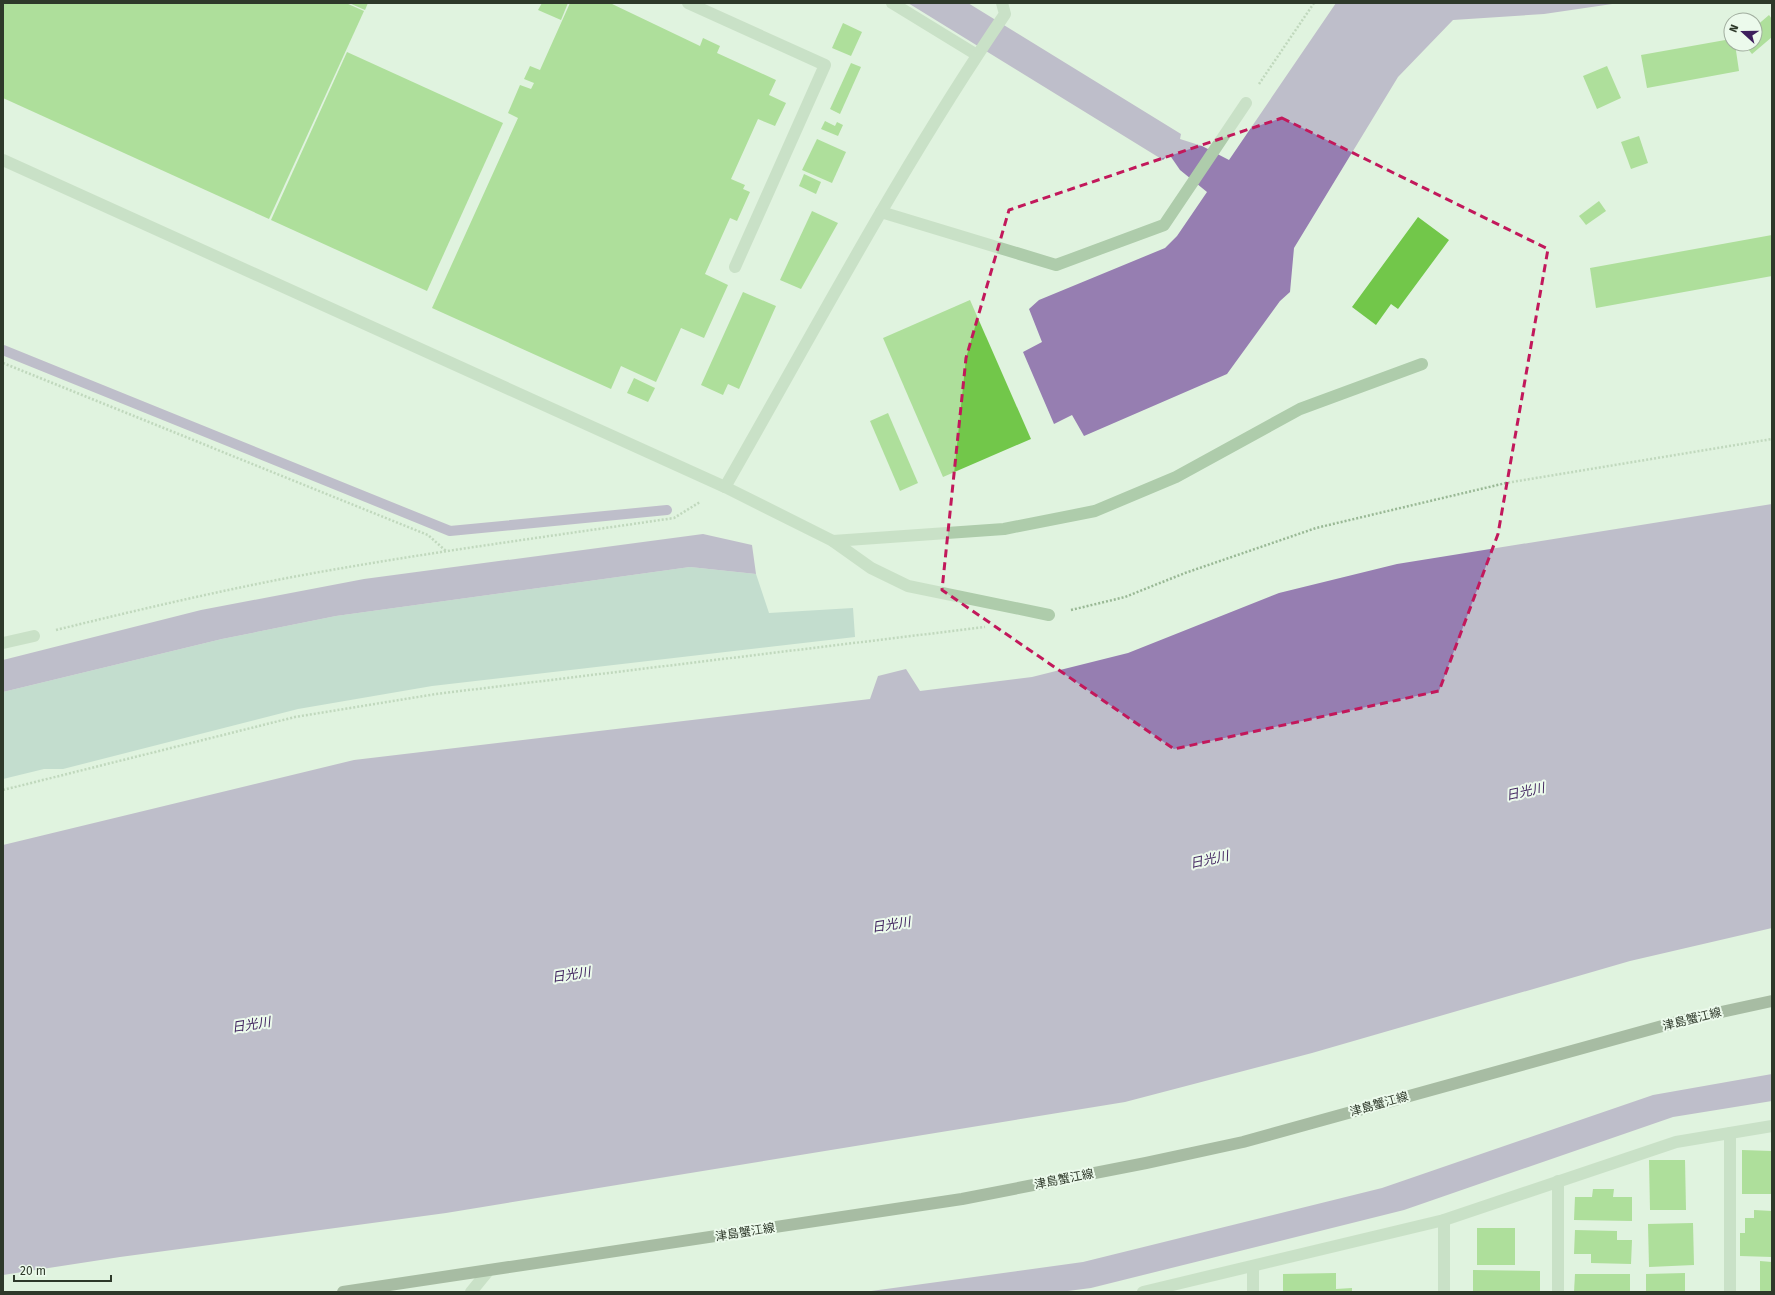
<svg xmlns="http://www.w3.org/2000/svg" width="1775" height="1295" font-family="'Fira Sans','Noto Sans JP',sans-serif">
	<rect width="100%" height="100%" fill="#e0f3df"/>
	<path fill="#9fc3bb" d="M690,567L756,574L769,613L853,608L855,637L432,686L298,709L63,769H44L3,779V692L222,639L336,616Z"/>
	<g fill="#967eb1">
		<path d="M908,3H968L1181,134L1180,139L1202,146L1229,160L1336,3H1619L1544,14L1453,20L1398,77L1294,248L1290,292L1280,301L1227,374L1084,436L1072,415L1054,424L1023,352L1042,342L1029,309L1039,300L1165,248L1177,236L1207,192L1180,170L1169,154L1163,160Z"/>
		<path d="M1772,504V928L1630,961L1312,1053L1125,1102L446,1213L120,1257L3,1275V845L354,760L870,699L878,676L906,669L920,691L1032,677L1128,653L1279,593L1397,564Z"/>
		<path d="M703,534L752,545L756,574L690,567L336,616L222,639L3,692V660L201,610L364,579Z"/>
		<path d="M1772,1074V1101L1673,1117L1404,1210L1091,1288L1060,1292H864L1083,1262L1382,1188L1653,1095Z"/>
	</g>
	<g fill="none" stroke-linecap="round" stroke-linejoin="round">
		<path stroke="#967eb1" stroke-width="10" d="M3,350L450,531L667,510"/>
	</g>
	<g fill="#72c74a">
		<path d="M3,3H346L364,11L269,219L3,98Z"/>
		<path d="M349,3H368L365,10Z"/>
		<path d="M542,3H568L561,20L538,10Z"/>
		<path d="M570,3H610L700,46L703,38L720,46L717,53L776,80L769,95L786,103L775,126L758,119L731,179L745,185L743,189L750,192L737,221L730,218L705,274L728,285L704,338L681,328L656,382L621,366L611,389L432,308L518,118L508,113L520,85L531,89L534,83L524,79L530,66L540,70Z"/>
		<path d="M1769,15L1772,19V37L1752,54L1744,44H1755V27Z"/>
		<path d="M843,23L862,32L851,56L832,48Z"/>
		<path d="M1731,39V44H1735L1739,71L1647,88L1641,55Z"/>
		<path d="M347,52L503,123L427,291L271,220Z"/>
		<path d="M851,63L861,67L840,114L830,109Z"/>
		<path d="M1607,66L1621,98L1597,109L1583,76Z"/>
		<path d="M825,121L835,126L837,122L843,125L838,136L821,129Z"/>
		<path d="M1639,136L1648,163L1631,169L1621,142Z"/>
		<path d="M817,139L846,152L832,183L802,170Z"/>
		<path d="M804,174L821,182L816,194L799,186Z"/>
		<path d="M1599,201L1606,211L1586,225L1579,216Z"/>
		<path d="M812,211L838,223L801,289L780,280Z"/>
		<path d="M1418,217L1449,240L1398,309L1391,304L1376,325L1352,307Z"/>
		<path d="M1772,235V276L1596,308L1590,268Z"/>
		<path d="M743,292L776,306L739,389L728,384L723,395L701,385Z"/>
		<path d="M970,300L1031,439L943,477L883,338Z"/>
		<path d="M634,378L655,388L648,402L627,393Z"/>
		<path d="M888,413L918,483L900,491L870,421Z"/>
		<path d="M1742,1150L1772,1151V1194H1742Z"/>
		<path d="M1649,1160H1685L1686,1210H1650Z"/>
		<path d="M1593,1189H1614L1613,1197H1632V1221L1574,1220L1575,1197H1592Z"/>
		<path d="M1754,1210L1772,1211V1257L1740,1256V1233H1745V1218H1754Z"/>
		<path d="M1693,1223L1694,1265L1649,1267L1648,1224Z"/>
		<rect x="1477" y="1228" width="38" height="37"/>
		<path d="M1575,1230L1617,1231V1240H1632L1631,1264L1591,1263V1254H1574Z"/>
		<path d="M1760,1261L1772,1262V1292H1760Z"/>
		<path d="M1473,1270L1540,1271V1292H1473Z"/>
		<path d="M1336,1273V1289L1352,1288V1292H1283V1274Z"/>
		<path d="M1685,1273V1292H1646V1274Z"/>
		<path d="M1575,1274H1630V1292H1574Z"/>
	</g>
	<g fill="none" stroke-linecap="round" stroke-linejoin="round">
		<g stroke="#99b895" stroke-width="2.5" stroke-dasharray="2 2" stroke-linecap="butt">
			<path d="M1259,84L1314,3"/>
			<path d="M3,363L428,535L446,551"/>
			<path d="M1071,610L1125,597L1185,573L1316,528L1506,483L1772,439"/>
			<path d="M56,630C133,611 210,593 287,578C415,554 545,537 674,518L700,502"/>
			<path d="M3,790L295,717L436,694L985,627"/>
		</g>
		<g stroke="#aeccab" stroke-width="12">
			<path d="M688,3L825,65L735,267"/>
			<path d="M892,3L977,55"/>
			<path d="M3,160L725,487L833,541L1004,529L1095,511L1176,477L1300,409L1422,364"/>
			<path d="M881,212L1056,265L1164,225L1246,103"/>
			<path d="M725,487C816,328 902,165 1005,14L1002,3"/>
			<path d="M833,541L871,568L908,586L1049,615"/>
			<path d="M3,643L34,636"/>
			<path d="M1730,1133V1292"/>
			<path d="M1558,1181V1292"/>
			<path d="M471,1292L489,1270"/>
			<path d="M1143,1292L1444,1220L1676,1142L1772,1126"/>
			<path d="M1253,1292V1267"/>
			<path d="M1444,1292V1220"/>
		</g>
		<path stroke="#627b5b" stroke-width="12" d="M343,1292L962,1199L1146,1163L1243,1142L1684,1020L1772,1001"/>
	</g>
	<path d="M0 0H1775V1295H0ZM1282,118L1548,249L1498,534L1439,691L1174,749L942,590L966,358L1009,210Z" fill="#e0f3df" fill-opacity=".55" fill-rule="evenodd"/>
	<path fill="none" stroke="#c2185b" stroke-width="3" stroke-dasharray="8 5" stroke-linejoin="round" d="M1282,118L1548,249L1498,534L1439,691L1174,749L942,590L966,358L1009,210Z"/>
	<g text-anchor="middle" stroke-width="4" stroke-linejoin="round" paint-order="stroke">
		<g font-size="12" fill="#2e392a" stroke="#ecfaec">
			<text transform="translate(1692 1019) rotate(-14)" y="4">津島蟹江線</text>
			<text transform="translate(1379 1104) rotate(-16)" y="4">津島蟹江線</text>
			<text transform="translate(1064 1179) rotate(-11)" y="4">津島蟹江線</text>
			<text transform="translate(745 1232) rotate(-9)" y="4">津島蟹江線</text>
		</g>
		<g font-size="13" font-style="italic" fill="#3d1f5c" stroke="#ecfaec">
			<text transform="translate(1525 791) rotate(-12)" y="5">日光川</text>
			<text transform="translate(1209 859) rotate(-12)" y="5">日光川</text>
			<text transform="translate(891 924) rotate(-9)" y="5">日光川</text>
			<text transform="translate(571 974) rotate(-9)" y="5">日光川</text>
			<text transform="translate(251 1024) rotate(-9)" y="5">日光川</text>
		</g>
	</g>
	<rect width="1775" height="1295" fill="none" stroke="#2e392a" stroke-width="8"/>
	<g transform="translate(1743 32) rotate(291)"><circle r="19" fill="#ecfaec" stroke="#a0ad9e"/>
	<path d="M0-3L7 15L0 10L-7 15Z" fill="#3d1f5c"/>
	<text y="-6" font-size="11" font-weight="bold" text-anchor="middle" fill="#2e392a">N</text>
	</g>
	<path d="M14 1275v6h97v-6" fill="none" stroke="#2e392a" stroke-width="2"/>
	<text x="20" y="1275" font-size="12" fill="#2e392a" stroke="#ecfaec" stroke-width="3" paint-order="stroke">20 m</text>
</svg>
